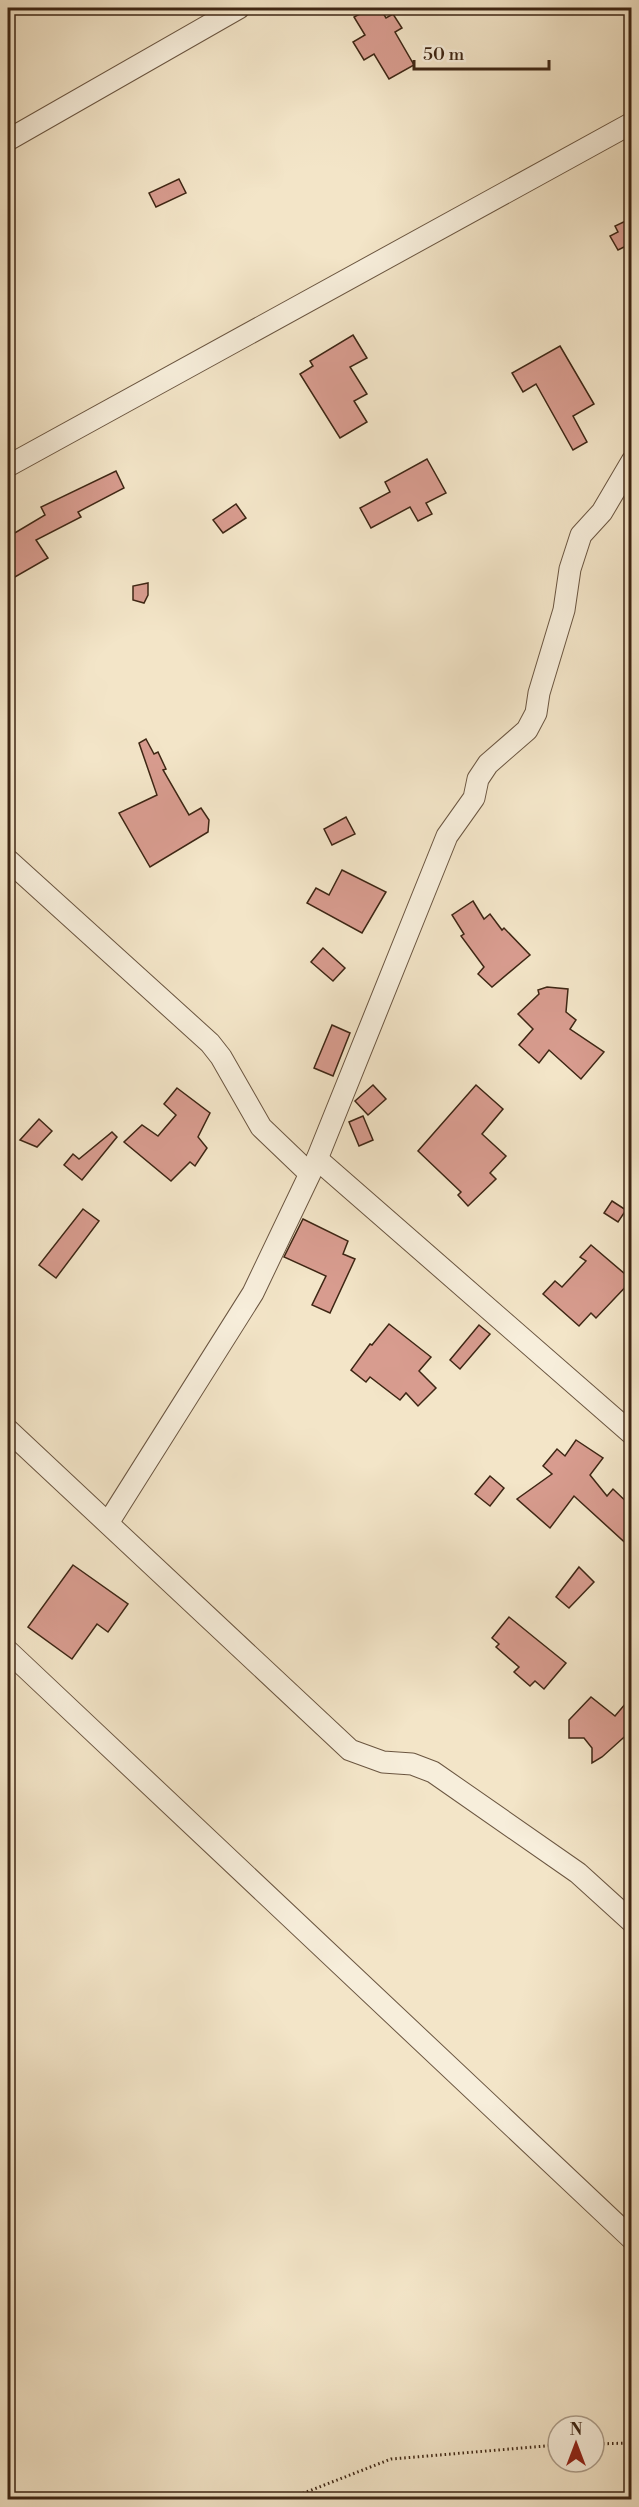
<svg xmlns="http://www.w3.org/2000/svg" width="639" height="2507" font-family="'Libre Bodoni',serif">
	<rect width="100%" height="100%" fill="#f3e5c8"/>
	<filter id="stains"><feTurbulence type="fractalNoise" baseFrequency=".00333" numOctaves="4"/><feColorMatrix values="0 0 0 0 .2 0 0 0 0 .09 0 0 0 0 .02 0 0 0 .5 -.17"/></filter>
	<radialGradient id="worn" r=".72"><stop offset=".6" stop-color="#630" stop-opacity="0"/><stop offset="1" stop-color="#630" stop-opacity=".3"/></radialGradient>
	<g fill="#d89c8f" stroke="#3e2614" stroke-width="1.5">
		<path d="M371,8H380L386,18L393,14L402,28L395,32L414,65L389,79L374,54L364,60L353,42L365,35L354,17Z"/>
		<path d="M179,179L186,193L156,207L149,193Z"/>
		<path d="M632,218V256L626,246L618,250L610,236L618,232L615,226Z"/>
		<path d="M353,335L367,358L350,367L367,394L354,401L367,422L340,438L300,374L313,366L310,361Z"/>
		<path d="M560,346L594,404L573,416L587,442L573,450L536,384L523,392L512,373Z"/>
		<path d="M427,459L446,493L426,503L432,514L418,521L410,507L371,528L360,508L390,492L385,482Z"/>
		<path d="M116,471L124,488L78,512L81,517L36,540L48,558L8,581V537L45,515L41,507Z"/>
		<path d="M236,504L246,518L223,533L213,520Z"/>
		<path d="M148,583V595L144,603L133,600V586Z"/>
		<path d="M146,739L154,754L158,752L166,769L163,770L189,815L201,808L209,820L208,832L150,867L119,813L157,795L139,743Z"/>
		<path d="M346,817L355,834L332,845L324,829Z"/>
		<path d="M342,870L386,892L362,933L307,903L316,888L329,895Z"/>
		<path d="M473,901L484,919L490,914L502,930L504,928L530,955L492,987L478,974L484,967L461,936L464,934L452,915Z"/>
		<path d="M323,948L345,968L333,981L311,962Z"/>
		<path d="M547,987L568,989L566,1012L576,1020L570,1029L604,1052L581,1079L549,1050L539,1063L519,1045L533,1029L518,1014L539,994L538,990Z"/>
		<path d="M332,1025L350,1033L333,1076L314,1068Z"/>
		<path d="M373,1085L386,1099L368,1115L355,1101Z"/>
		<path d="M476,1085L503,1109L482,1134L506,1156L490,1173L496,1179L468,1206L458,1195L461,1192L418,1151Z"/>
		<path d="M177,1088L210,1113L198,1137L207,1148L195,1166L190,1162L171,1181L124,1142L142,1125L158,1136L176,1115L164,1104Z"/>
		<path d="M363,1116L373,1140L359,1146L349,1122Z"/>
		<path d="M39,1119L52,1131L37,1147L20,1140Z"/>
		<path d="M112,1132L117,1137L82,1180L64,1165L73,1154L79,1159Z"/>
		<path d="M612,1201L626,1210L618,1222L604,1213Z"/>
		<path d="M83,1209L99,1221L56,1278L39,1265Z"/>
		<path d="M303,1219L348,1241L343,1254L355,1259L330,1313L312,1305L326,1276L284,1257Z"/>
		<path d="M591,1245L632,1280L596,1318L591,1313L579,1326L543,1294L555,1281L562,1287L586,1261L580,1257Z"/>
		<path d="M389,1324L431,1357L419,1371L436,1388L418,1406L406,1393L400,1400L370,1377L366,1382L351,1370L370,1344L372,1345Z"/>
		<path d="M479,1325L490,1334L460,1369L450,1360Z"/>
		<path d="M576,1440L603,1458L590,1475L607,1496L613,1489L632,1507V1549L574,1496L550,1528L517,1499L552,1474L543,1466L557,1449L565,1456Z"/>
		<path d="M490,1476L504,1488L490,1506L475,1494Z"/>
		<path d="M73,1565L128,1604L108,1632L97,1624L72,1659L28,1627Z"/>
		<path d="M579,1567L594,1582L569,1608L556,1597Z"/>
		<path d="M509,1617L566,1663L544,1689L535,1681L530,1686L514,1672L519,1667L496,1647L499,1644L492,1638Z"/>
		<path d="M632,1696V1730L602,1757L592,1763V1748L584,1738H569V1720L591,1697L615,1716Z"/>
	</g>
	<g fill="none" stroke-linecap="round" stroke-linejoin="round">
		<g stroke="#6b5641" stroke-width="23">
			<g id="minor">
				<path d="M8,140L239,8"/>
				<path d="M8,466L632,123"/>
				<path d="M8,860L210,1043L221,1057L261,1127L309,1173"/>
				<path d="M317,1159L632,1434"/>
				<path d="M8,1430L350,1750L383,1762L412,1764L433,1772L578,1873L632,1922"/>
				<path d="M108,1523L253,1293L317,1159L447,836L474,798L478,779L488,764L527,730L536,713L539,693L564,610L570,569L581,535L602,512L632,461"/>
				<path d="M8,1651L632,2239"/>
			</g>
		</g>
		<g stroke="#3e2614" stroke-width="3" stroke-dasharray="1.5 3" stroke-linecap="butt">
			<path d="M594,2444L632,2443"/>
			<path d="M286,2500L391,2459L558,2445"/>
		</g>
		<use href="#minor" stroke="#f7eedb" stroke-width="21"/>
	</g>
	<rect width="639" height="2507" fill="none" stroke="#f3e5c8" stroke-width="30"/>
	<rect x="9" y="9" width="621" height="2489" fill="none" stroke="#3e2614" stroke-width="3"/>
	<rect x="15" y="15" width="609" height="2477" fill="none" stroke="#3e2614" stroke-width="1.5"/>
	<g transform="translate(576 2444)"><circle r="28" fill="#f7eedb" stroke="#ad9e8b" stroke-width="1.5"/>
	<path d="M0-4.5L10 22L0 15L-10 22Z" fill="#8f2418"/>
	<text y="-9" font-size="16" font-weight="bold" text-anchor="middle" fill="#3e2614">N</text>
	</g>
	<path d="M414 60v9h135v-9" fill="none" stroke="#3e2614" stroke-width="3"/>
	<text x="423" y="60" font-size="18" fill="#3e2614" stroke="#f7eedb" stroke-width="4.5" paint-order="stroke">50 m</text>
	<rect width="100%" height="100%" filter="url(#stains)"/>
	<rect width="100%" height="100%" fill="url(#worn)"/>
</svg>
